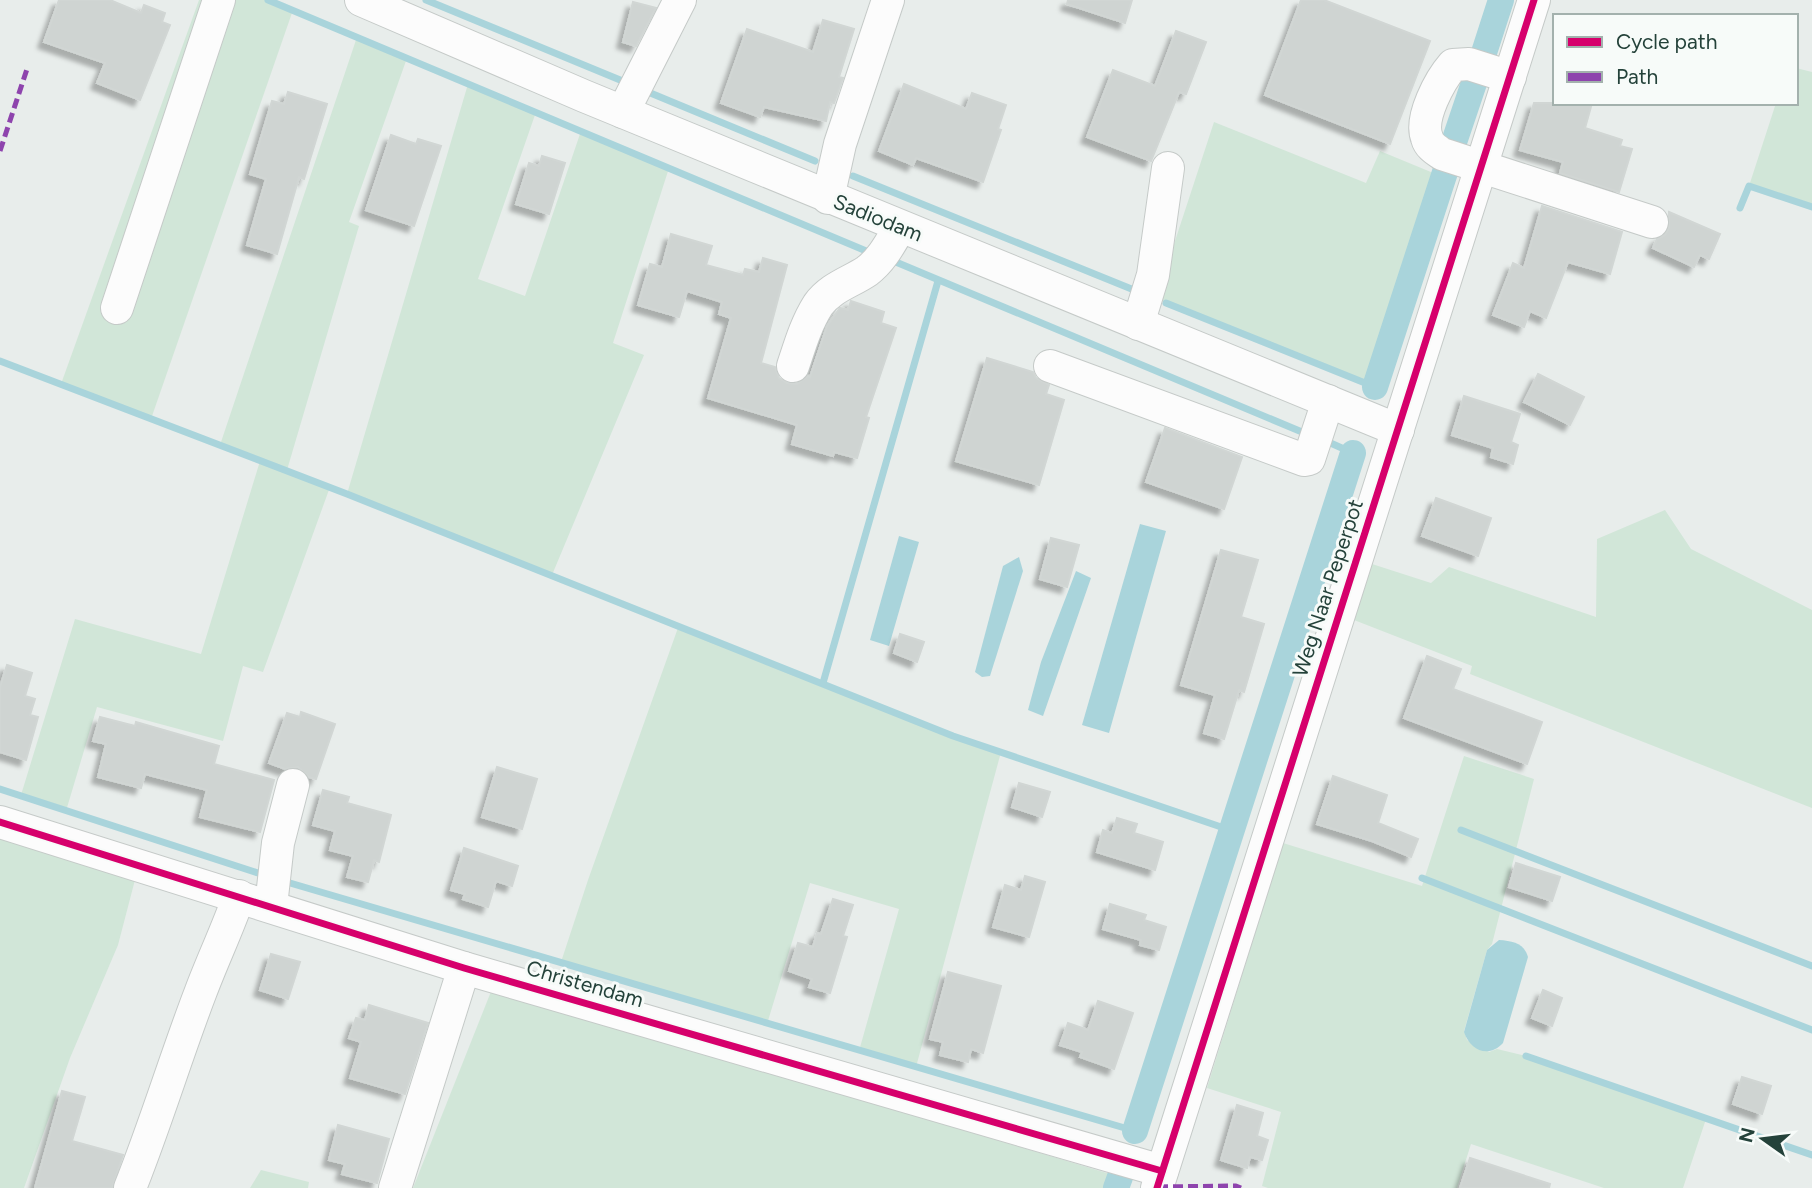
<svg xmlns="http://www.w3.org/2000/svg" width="1812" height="1188" font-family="Figtree,sans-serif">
	<defs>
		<filter id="shadow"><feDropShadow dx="-6" dy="6" stdDeviation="2" flood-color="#0004"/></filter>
	</defs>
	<rect width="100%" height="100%" fill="#e8edeb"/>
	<g fill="#d1e6d8">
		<path d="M199,0H268L293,10L151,419L61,384Z"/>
		<path d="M357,37L407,58L349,222L359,226L287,470L330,487L263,672L243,666L223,741L97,707L66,811L21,795L75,619L201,654L260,461L220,445Z"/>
		<path d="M1796,68L1812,72V207L1749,186L1776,103H1796Z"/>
		<path d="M468,84L536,112L478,279L525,296L581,131L669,168L613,343L644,355L552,575L347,494Z"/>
		<path d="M1214,122L1366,183L1380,151L1443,177L1371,385L1156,299Z"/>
		<path d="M1665,510L1691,549L1812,610V808L1470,674L1472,666L1354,620L1372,564L1431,583L1449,567L1596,617L1597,539Z"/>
		<path d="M679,625L953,736L1001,752L916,1067L859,1051L899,909L810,883L767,1024L561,962L588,880Z"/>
		<path d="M1464,756L1534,779L1492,944L1487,950L1464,1031L1467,1040L1489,1052L1497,1049L1526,1056L1706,1119L1683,1188H1604L1471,1144L1457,1188H1268L1262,1186L1281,1112L1207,1088L1283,843L1422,886Z"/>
		<path d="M0,833L136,876L118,945L70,1058L24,1188H0Z"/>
		<path d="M492,989L1120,1177L1116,1188H413Z"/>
		<path d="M261,1170L309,1182L308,1188H250Z"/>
	</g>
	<g fill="#a9d4db">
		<path d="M1140,524L1166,531L1109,733L1082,725Z"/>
		<path d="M899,536L919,542L889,646L870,640Z"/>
		<path d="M1019,557L1023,571L990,676L982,677L975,672L1003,566Z"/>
		<path d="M1076,571L1091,578L1043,716L1028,710L1041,662Z"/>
		<path d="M1499,940C1513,941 1524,943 1528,957L1503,1043C1488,1059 1470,1050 1464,1032L1487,950Z"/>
	</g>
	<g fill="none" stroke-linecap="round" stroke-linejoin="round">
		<g stroke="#a9d4db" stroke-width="7">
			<path d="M268,0L871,253"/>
			<path d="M426,0L625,82"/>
			<path d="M648,92L815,161"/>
			<path d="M853,176L1134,290"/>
			<path d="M1740,208L1749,186L1812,207"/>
			<path d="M891,260L1302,432"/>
			<path d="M1166,303L1375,387"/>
			<path d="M0,361L347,494L953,736L1230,830"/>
			<path d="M1326,441L1353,453"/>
			<path d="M823,683L938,281"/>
			<path d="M0,789L258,873"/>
			<path d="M1461,830L1812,966"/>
			<path d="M1422,878L1812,1030"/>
			<path d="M290,883L1135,1131"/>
			<path d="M1526,1056L1812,1155"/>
		</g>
		<g stroke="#a9d4db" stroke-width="26">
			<path d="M1481,62L1501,0"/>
			<path d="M1451,151L1477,74"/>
			<path d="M1375,387L1448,163"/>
			<path d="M1135,1131L1353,453"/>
			<path d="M1116,1188L1120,1177"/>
		</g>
	</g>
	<g fill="#cfd4d2" stroke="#d1d6d4" stroke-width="2" filter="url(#shadow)">
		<path d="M59,0H110L141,13L144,5L165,13L162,22L170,25L140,100L97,83L105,63L44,42Z"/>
		<path d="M1068,0H1132L1125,23L1067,4Z"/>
		<path d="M1301,0H1324L1430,41L1390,144L1265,95Z"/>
		<path d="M633,2L656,8L636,46L623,42Z"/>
		<path d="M823,20L854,29L839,77L843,78L834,103L830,102L826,121L764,107L760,117L721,103L747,29L813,52Z"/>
		<path d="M1176,31L1206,42L1186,94L1179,92L1151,161L1087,137L1113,70L1155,86Z"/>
		<path d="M904,84L966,109L972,93L1006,105L998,129L1001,130L983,182L916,158L913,165L879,151Z"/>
		<path d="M288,92L327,104L304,179L299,177L277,254L247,245L266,179L250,174L272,101L284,104Z"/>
		<path d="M1534,103H1592L1585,128L1622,140L1620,146L1632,149L1619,192L1560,173L1563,162L1520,150Z"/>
		<path d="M391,135L416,144L418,139L441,146L414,226L366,210Z"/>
		<path d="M542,156L565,163L549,214L516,204L529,163L539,166Z"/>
		<path d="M1542,206L1622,232L1610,274L1568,262L1546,318L1530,311L1524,327L1493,315L1513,263L1524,268Z"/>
		<path d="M1669,212L1720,234L1709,259L1700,255L1694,267L1653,248L1657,239L1665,235L1669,228Z"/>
		<path d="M671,234L712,246L706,265L743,275L745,269L759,272L763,258L787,265L761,363L775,367L779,378L787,383L797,384L808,376L810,377L827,326L840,308L848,310L851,301L884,312L881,323L896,328L866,417L869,418L857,458L834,452L833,456L792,444L797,425L708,398L731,318L719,314L722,302L687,291L679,317L638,305L650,264L662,267Z"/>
		<path d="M987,358L1033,372L1036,378L1049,385L1046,394L1064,400L1039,485L956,461Z"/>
		<path d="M1538,374L1584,397L1570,425L1524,402Z"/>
		<path d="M1464,396L1520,414L1511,442L1518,445L1513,464L1491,457L1493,448L1452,435Z"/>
		<path d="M1165,428L1242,457L1224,509L1146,482Z"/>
		<path d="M1436,498L1491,518L1478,556L1422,536Z"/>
		<path d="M1051,538L1079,545L1067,587L1040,579Z"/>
		<path d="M1221,550L1258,560L1241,617L1264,624L1244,692L1239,690L1224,739L1204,733L1215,695L1181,685Z"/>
		<path d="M900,634L924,642L917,662L894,653Z"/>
		<path d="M1427,656L1461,669L1453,689L1542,722L1527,764L1404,718Z"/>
		<path d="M7,665L32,673L25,696L35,699L30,715L38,717L26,760L0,752V687Z"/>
		<path d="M301,712L335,724L316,779L309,777L298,767L285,769L269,763L287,713L300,717Z"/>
		<path d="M100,717L135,726L136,722L219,746L214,764L274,780L260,832L200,817L207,790L145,774L141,788L98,777L106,744L93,741Z"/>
		<path d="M497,767L537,779L522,829L482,817Z"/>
		<path d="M1333,776L1387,795L1378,823L1418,839L1411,857L1372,841L1317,824Z"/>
		<path d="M1019,783L1050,792L1042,817L1012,807Z"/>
		<path d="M323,790L349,797L347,803L391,815L379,862L374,860L368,882L347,877L353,856L330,850L335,831L313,825Z"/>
		<path d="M1117,818L1137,824L1134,833L1163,842L1155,870L1097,852L1103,830L1112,833Z"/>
		<path d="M464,848L518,866L512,886L496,881L488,907L463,899L465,894L451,890Z"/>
		<path d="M1516,863L1560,877L1552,901L1509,887Z"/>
		<path d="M1025,876L1045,882L1029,937L993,927L1005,885L1021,890Z"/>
		<path d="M833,899L853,905L843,936L847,937L830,993L809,987L812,979L789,971L798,943L813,947L817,933L821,934Z"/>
		<path d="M1110,904L1146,915L1144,920L1166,927L1159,950L1140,945L1141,940L1103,929Z"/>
		<path d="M271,954L300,962L288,999L260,990Z"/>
		<path d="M948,972L1001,986L983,1053L971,1049L968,1062L940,1055L943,1042L930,1039Z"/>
		<path d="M1543,990L1562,998L1552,1026L1532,1018Z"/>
		<path d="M1098,1001L1133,1013L1114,1069L1080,1057L1082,1052L1060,1045L1068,1023L1088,1030Z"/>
		<path d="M369,1005L428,1023L405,1094L350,1078L361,1042L349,1038L356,1018L365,1020Z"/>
		<path d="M1742,1077L1771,1086L1762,1114L1733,1104Z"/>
		<path d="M62,1091L85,1097L72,1141L123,1155L112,1188H35Z"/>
		<path d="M1237,1105L1263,1113L1257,1136L1268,1140L1262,1160L1250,1157L1247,1168L1221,1160Z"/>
		<path d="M338,1125L389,1139L377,1183L342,1174L345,1164L329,1160Z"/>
		<path d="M1470,1158L1550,1184L1549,1188H1460Z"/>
	</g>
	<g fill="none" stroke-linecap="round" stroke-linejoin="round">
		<g stroke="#c5cac8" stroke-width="34">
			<g id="minor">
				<path d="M361,0L584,96L1398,430"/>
				<path d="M1510,77L1469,64L1453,65C1440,80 1419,118 1427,138C1429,146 1436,150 1442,154L1652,222"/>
				<path d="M623,112L680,0"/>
				<path d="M828,198L840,144L888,0"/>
				<path d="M117,308L219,0"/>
				<path d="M1138,324L1153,275L1168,168"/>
				<path d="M793,366C800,345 806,324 818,305C831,287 851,282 867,271C882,260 891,242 900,227"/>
				<path d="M1050,366L1304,460L1309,459L1328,401"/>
				<path d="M0,822L464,968L1162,1171"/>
				<path d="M271,906L278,843L293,785"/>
				<path d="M130,1188C156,1123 176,1056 201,991C213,959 228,928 239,896"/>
				<path d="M395,1188L464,968"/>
				<path d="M1157,1188L1534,0"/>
			</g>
		</g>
		<use href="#minor" stroke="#fcfcfc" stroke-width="32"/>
		<g stroke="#8e44ad" stroke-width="5" stroke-dasharray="10 5" stroke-linecap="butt">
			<path d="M0,151L27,69"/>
			<path d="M1158,1187L1236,1186L1241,1188"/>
		</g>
		<g stroke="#f7fbf9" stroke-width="11">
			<g id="cycleway">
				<path d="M0,822L464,968L1162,1171"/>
				<path d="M1157,1188L1534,0"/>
			</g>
		</g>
		<use href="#cycleway" stroke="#d6006c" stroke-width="7"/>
	</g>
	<g text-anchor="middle" stroke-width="6" stroke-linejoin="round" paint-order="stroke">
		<g font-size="21" fill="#24423a" stroke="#f7fbf9">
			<text transform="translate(878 218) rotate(22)" y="7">Sadiodam</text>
			<text transform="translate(1328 588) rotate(-72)" y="7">Weg Naar Peperpot</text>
			<text transform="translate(585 984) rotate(16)" y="7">Christendam</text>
		</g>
	</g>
	<rect x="1553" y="14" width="245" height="91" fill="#f7fbf9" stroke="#a3b1ad" stroke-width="2"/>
	<rect x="1567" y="37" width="35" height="10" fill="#d6006c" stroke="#a3b1ad" stroke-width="2"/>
	<text x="1616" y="49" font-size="21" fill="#24423a">Cycle path</text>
	<rect x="1567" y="72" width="35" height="10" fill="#8e44ad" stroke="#a3b1ad" stroke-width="2"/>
	<text x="1616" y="84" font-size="21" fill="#24423a">Path</text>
	<g transform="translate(1763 1139) rotate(284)" stroke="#f7fbf9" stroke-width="5" paint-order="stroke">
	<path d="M0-5L12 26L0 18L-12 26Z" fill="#24423a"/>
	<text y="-10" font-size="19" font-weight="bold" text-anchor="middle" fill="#24423a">N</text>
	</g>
</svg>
